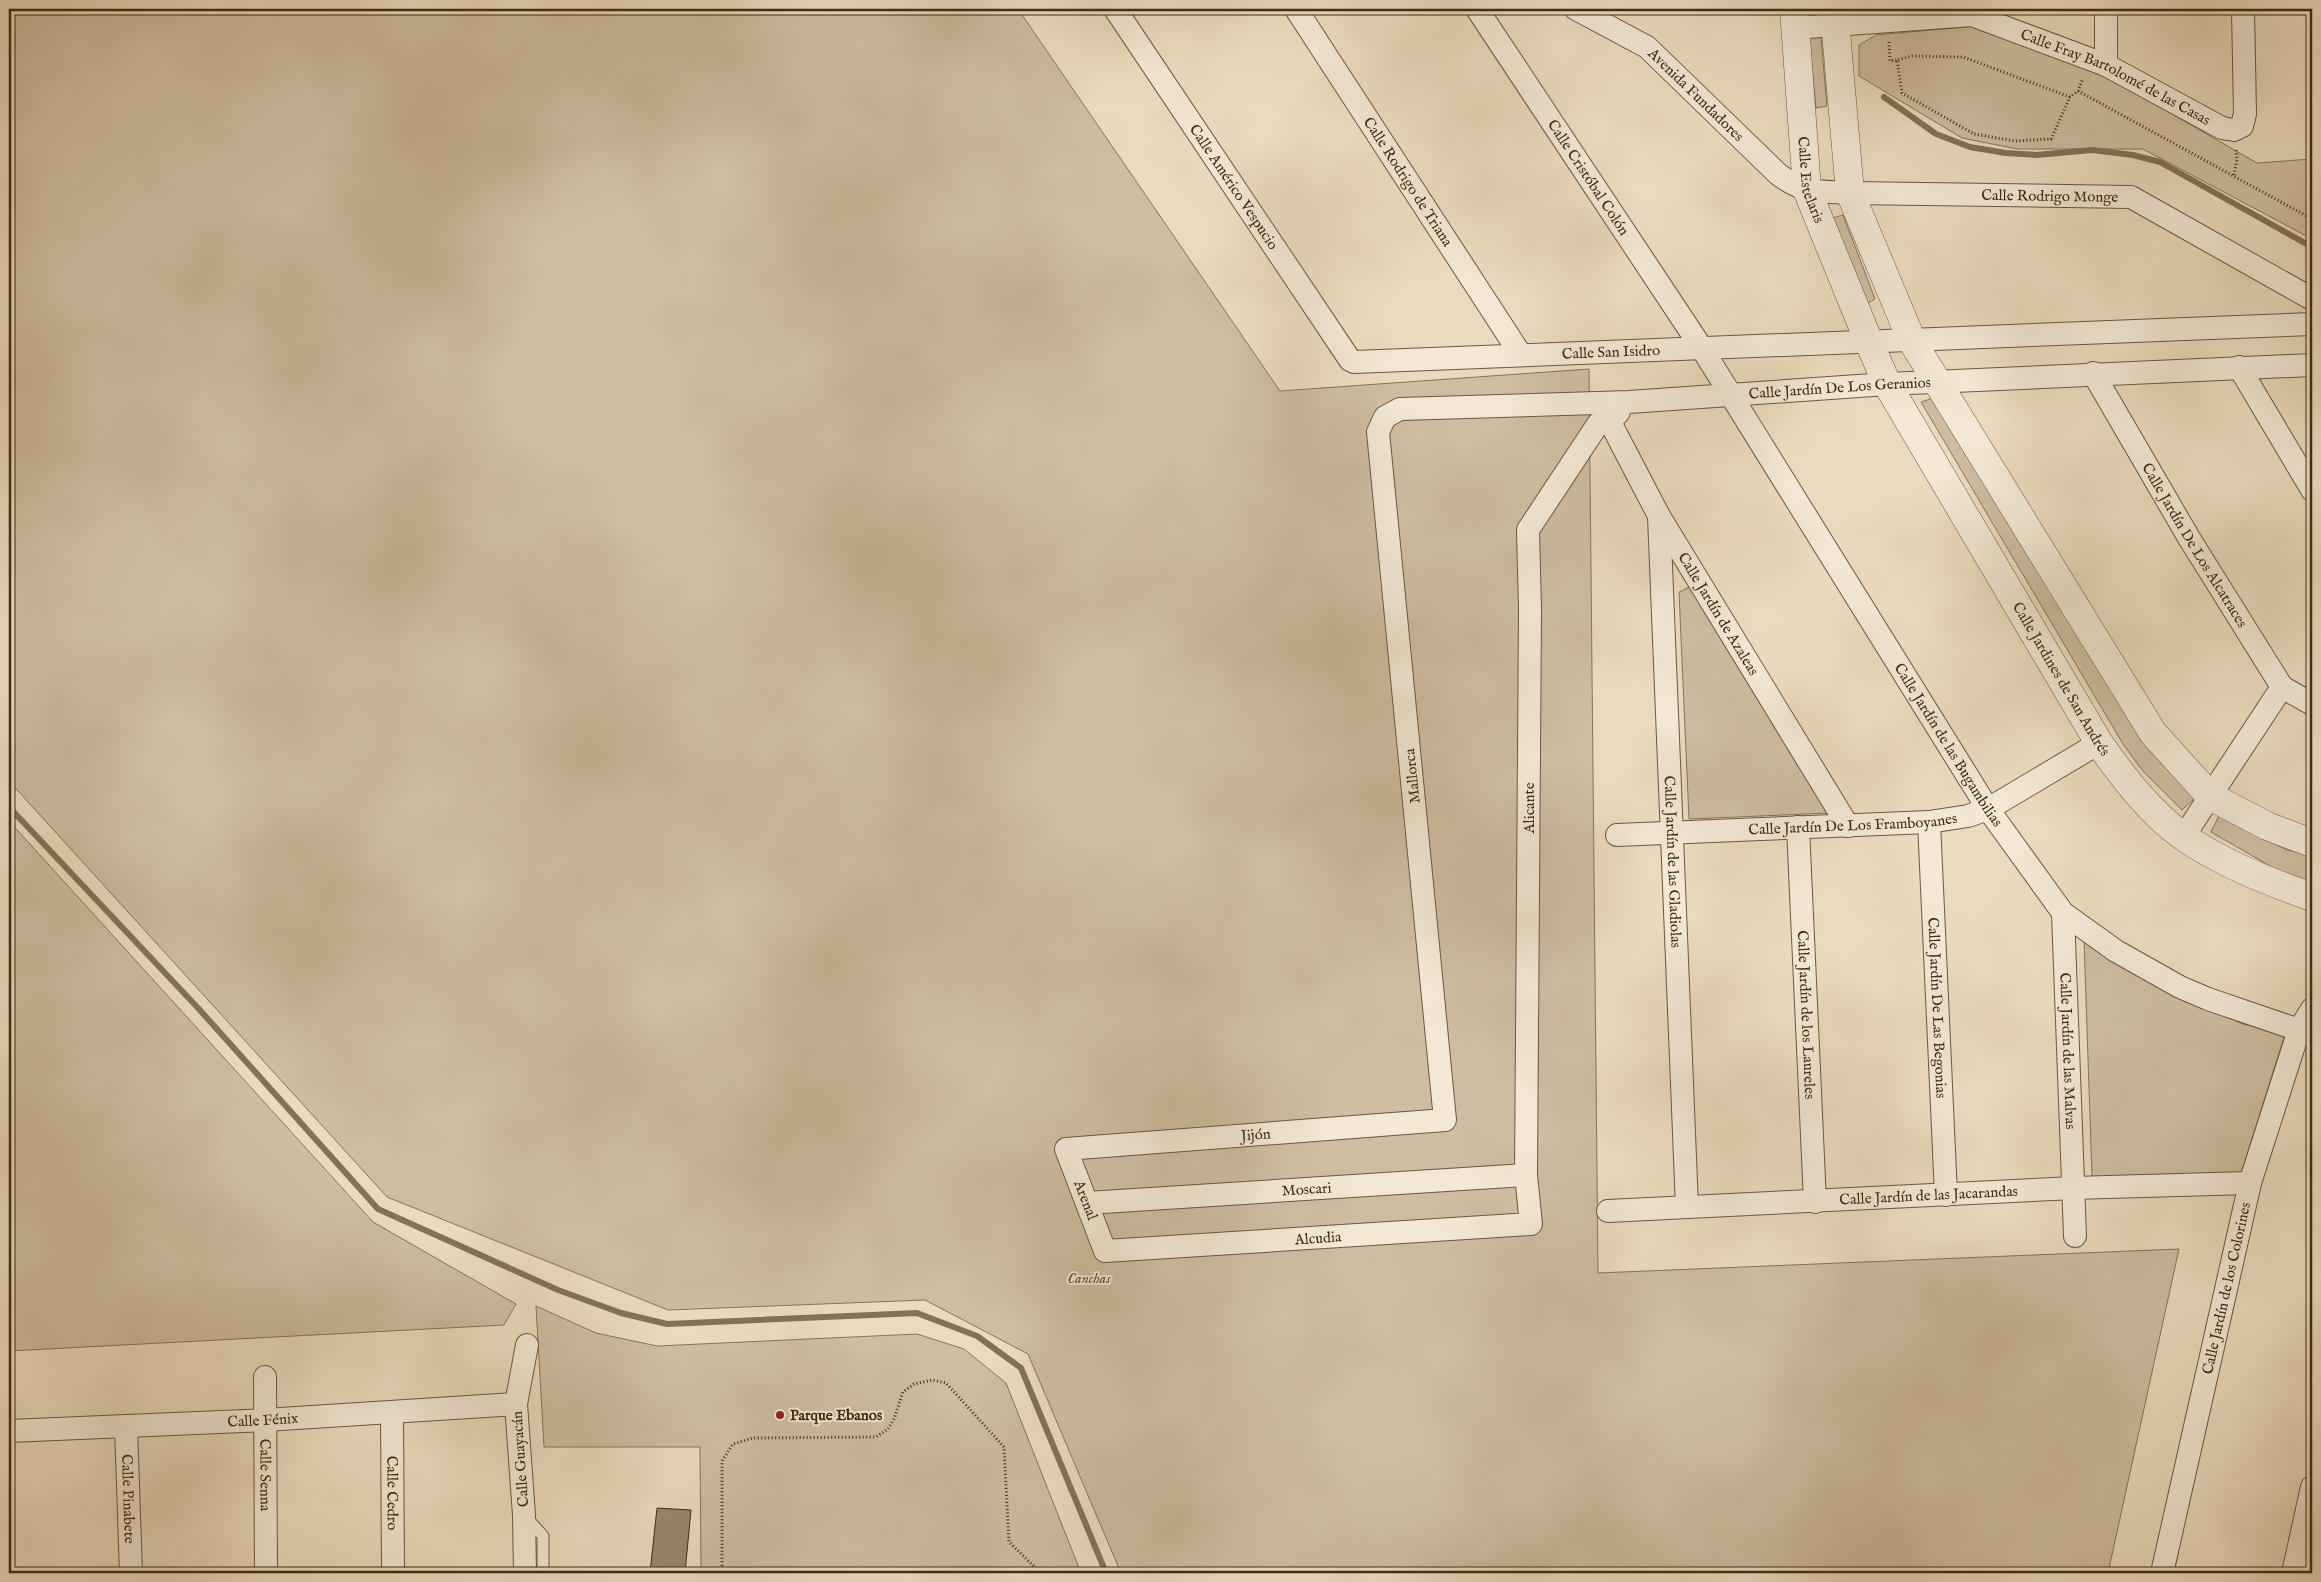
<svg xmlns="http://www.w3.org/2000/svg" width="2321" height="1582" font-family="'IM FELL English',serif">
	<rect width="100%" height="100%" fill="#ebdbbe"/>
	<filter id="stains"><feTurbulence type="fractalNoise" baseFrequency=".004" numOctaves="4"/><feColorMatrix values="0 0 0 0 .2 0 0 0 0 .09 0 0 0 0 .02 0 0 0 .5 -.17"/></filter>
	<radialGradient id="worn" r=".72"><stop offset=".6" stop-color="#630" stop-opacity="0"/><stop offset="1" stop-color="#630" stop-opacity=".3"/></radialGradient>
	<g fill="#cebda1" stroke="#86745a">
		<path d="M9,9H1018L1280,391L1589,369L1598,1273L2179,1249L2108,1573H1121L1028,1354L925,1300L668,1310L387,1197L9,781Z"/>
		<path d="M1976,26L2101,73L2257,163L2312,159V239L2143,149H2017L1962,138L1859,76V45L1876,35Z"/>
		<path d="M1809,37L1821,38L1827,106L1816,108Z"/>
		<path d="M1843,215L1875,299L1866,304L1833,218Z"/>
		<path d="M1940,396L2197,796L2182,810L2142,770L2123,744L1921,402Z"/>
		<path d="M1691,586L1830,813L1689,819L1679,592Z"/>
		<path d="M2219,816L2287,850L2312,855V881L2289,877L2211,832Z"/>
		<path d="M9,821L373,1222L516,1304L504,1325L9,1351Z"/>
		<path d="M2084,940L2222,1015L2243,1024L2285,1034L2241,1174L2092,1177Z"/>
		<path d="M536,1306L596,1333L657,1346L917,1334L964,1349L1006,1383L1081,1573H701L700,1447H544Z"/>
	</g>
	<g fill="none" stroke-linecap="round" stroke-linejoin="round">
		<g stroke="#837257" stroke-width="6">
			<path d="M1884,97L1936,134L1970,147L2006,153L2036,155L2092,150L2133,155L2160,162L2312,247"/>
			<path d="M9,807L198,1008L378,1209L558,1290L621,1313L667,1324L917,1313L977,1336L1021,1368L1106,1573"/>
		</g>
	</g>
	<path fill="#98876c" stroke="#3f2c14" d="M657,1508L691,1510L685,1573H650Z"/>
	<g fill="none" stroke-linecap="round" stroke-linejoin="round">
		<g stroke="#6a583e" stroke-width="13">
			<path id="service" d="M525,1516L543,1536V1573"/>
		</g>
		<g stroke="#6a583e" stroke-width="24">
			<g id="minor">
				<path id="s1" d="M1115,9L1350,360L1354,362L2312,324"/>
				<path id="s2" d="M1296,9L1521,355"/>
				<path id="s3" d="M1477,9L1701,347L1988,809L2063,913L2116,951L2180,987L2208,999L2299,1030"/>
				<path id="s4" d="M1576,9L1647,47L1778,174C1804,194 1819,191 1850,193L2131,197L2312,299"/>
				<path d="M2106,9V65"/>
				<path id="s5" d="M1794,28L1972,15L2106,65L2222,128L2234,130L2242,126L2245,114L2243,9"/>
				<path d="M2239,367L2312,490"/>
				<path id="s6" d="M2093,373L2189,538L2282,687L2312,704"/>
				<path id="s7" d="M1619,412L1610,422L1659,516L1848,826"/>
				<path id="s8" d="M1610,422H1604L1598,424L1528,530L1530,609L1526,1175L1531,1224L1105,1251L1066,1149L1445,1120L1378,432L1385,417L1400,409L1629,402L1887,384L2312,365"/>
				<path id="s9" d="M1659,516L1687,1207"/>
				<path id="s10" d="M1929,822L1946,1195"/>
				<path id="s11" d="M1798,827L1815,1202"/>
				<path id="s12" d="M1617,835L1929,822L1968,816L1988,809L2099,743"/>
				<path d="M2184,836L2282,687"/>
				<path id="s13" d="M2063,913L2075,1236"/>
				<path id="s14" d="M1087,1203L1526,1175"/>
				<path id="s15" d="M1608,1211L2073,1188L2250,1183"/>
				<path id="s16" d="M265,1377L266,1573"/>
				<path id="s17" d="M392,1412L393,1573"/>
				<path id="s18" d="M126,1427L131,1573"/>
				<path id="s19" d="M9,1431L265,1420L516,1404"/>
				<path d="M525,1573L524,1515L516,1404L527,1345"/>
				<path id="s20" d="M2162,1573L2250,1183L2299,1030L2312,1009"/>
				<path d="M2293,1573L2312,1487"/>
			</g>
		</g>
		<g stroke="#6a583e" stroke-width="29">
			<g id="tertiary">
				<path id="s21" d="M1794,9L1807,190L1869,342L1887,384L2099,743C2123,777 2150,813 2184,837C2223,864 2267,881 2312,897"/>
				<path d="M1834,9L1850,193L1912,341L2153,733L2210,796L2267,826L2312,843"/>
			</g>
		</g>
		<g stroke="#3f2c14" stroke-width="3" stroke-dasharray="1 2.5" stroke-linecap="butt">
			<path d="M1889,42L1890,61L1897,60"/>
			<path d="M2078,91L2312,219"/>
			<path d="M2070,97L1963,57L1912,56L1897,60L1902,93L1974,134L2015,141L2051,139L2070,97L2078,91L2083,78"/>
			<path d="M2234,175L2237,160L2236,149"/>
			<path d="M836,1573L835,1570L722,1572V1461L733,1444L753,1438L876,1437L888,1429L894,1419L903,1392L914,1384L932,1380L946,1383L1004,1447L1009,1542L1041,1573"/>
		</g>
		<use href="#service" stroke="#f2e8d5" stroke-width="11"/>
		<use href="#minor" stroke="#f2e8d5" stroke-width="22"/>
		<use href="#tertiary" stroke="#f2e8d5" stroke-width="28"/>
	</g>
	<circle fill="#8f2418" stroke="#f2e8d5" stroke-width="2" cx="780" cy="1415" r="5"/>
	<g text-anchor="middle" stroke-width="4" stroke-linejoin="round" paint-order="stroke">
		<g font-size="15" fill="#3f2c14" stroke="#f2e8d5">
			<text dy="5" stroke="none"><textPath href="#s5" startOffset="335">Calle Fray Bartolomé de las Casas</textPath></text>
			<text dy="5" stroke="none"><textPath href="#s4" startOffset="149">Avenida Fundadores</textPath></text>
			<text dy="5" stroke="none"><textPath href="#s3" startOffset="202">Calle Cristóbal Colón</textPath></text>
			<text dy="5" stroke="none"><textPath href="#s21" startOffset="172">Calle Estelaris</textPath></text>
			<text dy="5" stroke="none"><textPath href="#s2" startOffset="206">Calle Rodrigo de Triana</textPath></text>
			<text dy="5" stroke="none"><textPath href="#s1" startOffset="214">Calle Américo Vespucio</textPath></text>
			<text dy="5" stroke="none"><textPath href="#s4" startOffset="539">Calle Rodrigo Monge</textPath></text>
			<text dy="5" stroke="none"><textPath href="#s1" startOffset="684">Calle San Isidro</textPath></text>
			<text dy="5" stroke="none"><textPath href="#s8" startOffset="2915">Calle Jardín De Los Geranios</textPath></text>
			<text dy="5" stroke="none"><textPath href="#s6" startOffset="200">Calle Jardín De Los Alcatraces</textPath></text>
			<text dy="5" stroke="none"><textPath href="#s7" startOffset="234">Calle Jardín de Azaleas</textPath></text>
			<text dy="5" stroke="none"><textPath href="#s21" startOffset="734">Calle Jardines de San Andrés</textPath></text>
			<text dy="5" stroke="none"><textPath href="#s3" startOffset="874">Calle Jardín de las Bugambilias</textPath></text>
			<text transform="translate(1412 776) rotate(-96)" y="5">Mallorca</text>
			<text transform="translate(1529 808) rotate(-90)" y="5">Alicante</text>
			<text dy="5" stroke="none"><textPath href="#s12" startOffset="236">Calle Jardín De Los Framboyanes</textPath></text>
			<text dy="5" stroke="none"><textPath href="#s9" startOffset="346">Calle Jardín de las Gladiolas</textPath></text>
			<text dy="5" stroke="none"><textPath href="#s10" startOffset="186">Calle Jardín De Las Begonias</textPath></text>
			<text dy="5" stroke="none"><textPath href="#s11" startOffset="188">Calle Jardín de los Laureles</textPath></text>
			<text dy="5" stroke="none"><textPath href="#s13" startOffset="138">Calle Jardín de las Malvas</textPath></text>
			<text dy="5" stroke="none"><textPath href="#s8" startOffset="1560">Jijón</textPath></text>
			<text dy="5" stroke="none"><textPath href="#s14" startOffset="220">Moscari</textPath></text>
			<text dy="5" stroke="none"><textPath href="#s15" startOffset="321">Calle Jardín de las Jacarandas</textPath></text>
			<text transform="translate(1086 1200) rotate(69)" y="5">Arenal</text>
			<text transform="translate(1318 1238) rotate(-4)" y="5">Alcudia</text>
			<text dy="5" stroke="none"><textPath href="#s20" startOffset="292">Calle Jardín de los Colorines</textPath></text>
			<text dy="5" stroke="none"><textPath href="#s19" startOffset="254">Calle Fénix</textPath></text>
			<text transform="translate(520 1459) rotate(-94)" y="5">Calle Guayacán</text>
			<text dy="5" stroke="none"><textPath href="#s16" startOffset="98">Calle Senna</textPath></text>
			<text dy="5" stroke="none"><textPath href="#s17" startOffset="81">Calle Cedro</textPath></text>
			<text dy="5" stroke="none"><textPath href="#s18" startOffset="72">Calle Pinabete</textPath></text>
		</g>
		<g font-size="15" font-style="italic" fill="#5c4930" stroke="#f2e8d5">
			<text x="1089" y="1283">Canchas</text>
		</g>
		<g font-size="15" font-weight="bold" fill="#3f2c14" stroke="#f2e8d5" text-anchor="start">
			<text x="790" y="1420">Parque Ebanos</text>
		</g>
	</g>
	<rect width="2321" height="1582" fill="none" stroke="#ebdbbe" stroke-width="30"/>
	<rect x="10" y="10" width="2301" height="1562" fill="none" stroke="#3f2c14" stroke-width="2.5"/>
	<rect x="15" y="15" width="2291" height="1552" fill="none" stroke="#3f2c14"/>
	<rect width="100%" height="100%" filter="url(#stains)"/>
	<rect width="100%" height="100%" fill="url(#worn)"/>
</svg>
